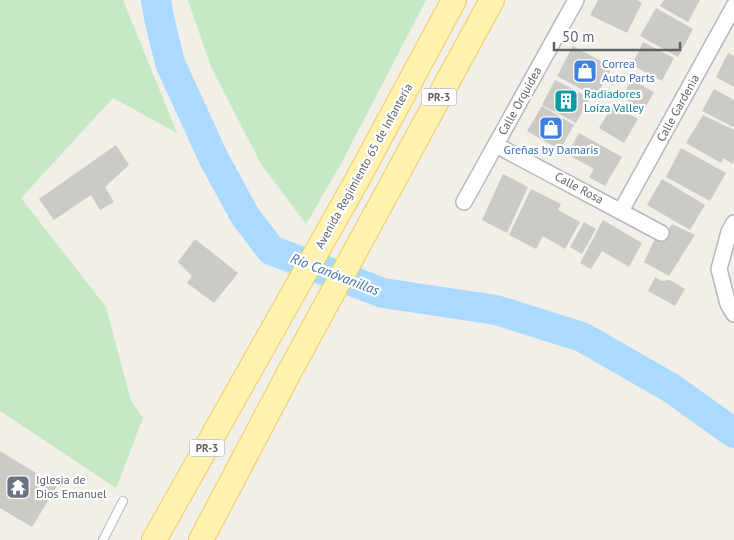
<svg xmlns="http://www.w3.org/2000/svg" width="734" height="540" font-family="'PT Sans',sans-serif">
	<rect width="100%" height="100%" fill="#f1efe8"/>
	<g fill="#c5e8c5">
		<path d="M0,0H123L177,133L113,98L21,198L106,307L131,401L143,418L116,488L0,411Z"/>
		<path d="M188,0H426L342,162L306,224L261,164L211,67Z"/>
	</g>
	<g fill="none" stroke-linecap="round" stroke-linejoin="round">
		<path stroke="#aadaff" stroke-width="30" d="M156,0L159,18L170,63L213,157L245,216L271,250L383,293L496,310L582,337L671,388L734,433"/>
	</g>
	<g fill="#cccac5">
		<path d="M598,0H637L642,3L627,33L590,15Z"/>
		<path d="M664,0H700L688,22L660,6Z"/>
		<path d="M656,8L693,29L678,57L640,36Z"/>
		<path d="M643,42L674,58L662,81L632,65Z"/>
		<path d="M573,46L612,67L596,97L557,76Z"/>
		<path d="M728,53L734,56V87L716,77Z"/>
		<path d="M555,80L590,98L576,123L542,105Z"/>
		<path d="M632,80L654,92L644,110L621,97Z"/>
		<path d="M714,89L734,100V125L733,127L702,111Z"/>
		<path d="M613,105L638,119L624,143L599,128Z"/>
		<path d="M542,106L574,125L560,150L527,131Z"/>
		<path d="M703,115L734,130V161L732,164L724,158L721,163L686,143Z"/>
		<path d="M579,133L622,157L605,186L589,177L594,169L567,154Z"/>
		<path d="M116,145L129,165L105,187L114,202L100,210L91,195L54,220L39,199Z"/>
		<path d="M681,148L726,173L710,201L666,177Z"/>
		<path d="M503,174L528,187L507,233L482,220Z"/>
		<path d="M662,179L705,205L690,230L647,205Z"/>
		<path d="M531,189L561,204L558,210L580,222L565,249L543,236L536,249L509,235Z"/>
		<path d="M603,220L642,243L629,267L602,251L591,269L580,263Z"/>
		<path d="M584,222L596,229L582,254L570,247Z"/>
		<path d="M672,224L695,235L669,276L644,262L656,237L661,240Z"/>
		<path d="M195,239L238,273L214,303L187,283L192,276L178,262Z"/>
		<path d="M655,277L662,281L670,280L685,289L675,306L648,291Z"/>
		<path d="M0,451L57,486L32,527L0,508Z"/>
	</g>
	<g fill="none" stroke-linecap="round" stroke-linejoin="round">
		<g stroke="#b5b8bc" stroke-width="10">
			<path id="lane" d="M103,540L123,501"/>
		</g>
		<g stroke="#b5b8bc" stroke-width="18">
			<g id="street">
				<path d="M496,145L661,233"/>
				<path d="M464,202L576,0"/>
				<path d="M621,211L734,6"/>
				<path d="M734,223L729,232L719,269L728,304L734,314"/>
			</g>
		</g>
		<g stroke="#f2c960" stroke-width="26">
			<g id="primary">
				<path d="M154,540L356,182L454,0"/>
				<path d="M201,540L290,371L492,0"/>
			</g>
		</g>
		<use href="#lane" stroke="#fff" stroke-width="8"/>
		<use href="#street" stroke="#fff" stroke-width="15"/>
		<use href="#primary" stroke="#fff2af" stroke-width="24"/>
	</g>
	<defs>
		<g id="shop-square" transform="scale(1.25)"><rect x="-9" y="-9" width="18" height="18" rx="4" fill="#3f7fe0" stroke="#fff"/><path d="M-5-2.5h2.3a2.7 3.5 0 0 1 5.4 0H5L5.5 6h-11ZM-1.5-2.5h3a1.5 2.3 0 0 0-3 0Z" fill="#fff"/></g>
		<g id="building-square" transform="scale(1.25)"><rect x="-9" y="-9" width="18" height="18" rx="4" fill="#0f9aa8" stroke="#fff"/><path d="M-4-6H4V6H1V3H-1V6H-4ZM-2.5-4.3h1.7v1.8h-1.7ZM.8-4.3h1.7v1.8H.8ZM-2.5-1h1.7V.8h-1.7ZM.8-1h1.7V.8H.8Z" fill="#fff"/></g>
		<g id="temple-square" transform="scale(1.25)"><rect x="-9" y="-9" width="18" height="18" rx="4" fill="#6b7280" stroke="#fff"/><path d="M0-6L5-2H3V0L6.5 2.5H4V6H1.5V3h-3V6H-4V2.5H-6.5L-3 0V-2H-5Z" fill="#fff"/></g>
	</defs>
	<g fill-rule="evenodd">
		<use href="#shop-square" x="585" y="71"/>
		<use href="#building-square" x="566" y="101"/>
		<use href="#shop-square" x="551" y="128"/>
		<use href="#temple-square" x="18" y="487"/>
	</g>
	<g text-anchor="middle" stroke-width="4.5" stroke-linejoin="round" paint-order="stroke">
		<g fill="#fff" stroke="#8f9295" stroke-width="1">
			<rect x="421.5" y="88.5" width="35" height="17" rx="4"/>
			<rect x="189.5" y="439.5" width="35" height="17" rx="4"/>
		</g>
		<g font-size="11" font-weight="bold" fill="#5f6368">
			<text x="439" y="101">PR-3</text>
			<text x="207" y="452">PR-3</text>
		</g>
		<g font-size="12" fill="#366cbe" stroke="#fff" text-anchor="start">
			<text x="602" y="68">Correa<tspan x="602" dy="14">Auto Parts</tspan></text>
			<text x="551" y="154" text-anchor="middle">Greñas by Damaris</text>
		</g>
		<g font-size="12" fill="#0d838f" stroke="#fff" text-anchor="start">
			<text x="584" y="98">Radiadores<tspan x="584" dy="14">Loiza Valley</tspan></text>
		</g>
		<g font-size="12" fill="#5f6368" stroke="#fff">
			<text transform="translate(520 101) rotate(-61)" y="4">Calle Orquídea</text>
			<text transform="translate(678 108) rotate(-61)" y="4">Calle Gardenia</text>
			<text transform="translate(364 166) rotate(-61)" y="4">Avenida Regimiento 65 de Infantería</text>
			<text transform="translate(579 188) rotate(28)" y="4">Calle Rosa</text>
		</g>
		<g font-size="12" fill="#5b616d" stroke="#fff" text-anchor="start">
			<text x="36" y="484">Iglesia de<tspan x="36" dy="14">Dios Emanuel</tspan></text>
		</g>
		<g font-size="14" font-style="italic" fill="#4174aa" stroke="#fff">
			<text transform="translate(335 274) rotate(21)" y="5">Río Canóvanillas</text>
		</g>
	</g>
	<path d="M554 42v8h126v-8" fill="none" stroke="#5f6368" stroke-width="2.5"/>
	<text x="562" y="42" font-size="15" fill="#5f6368" stroke="#ffffff" stroke-width="4" paint-order="stroke">50 m</text>
</svg>
